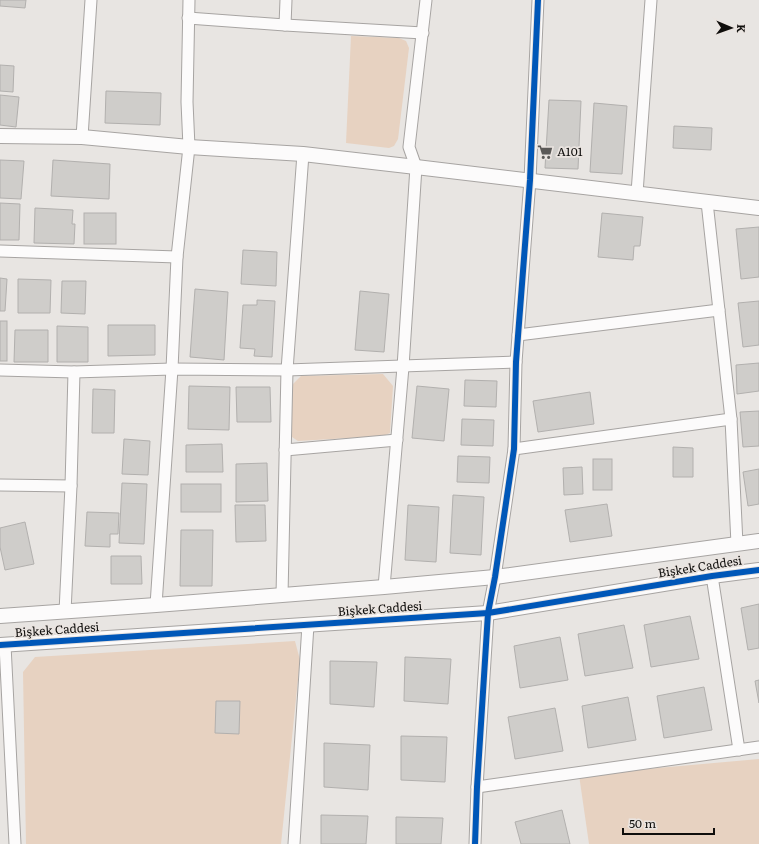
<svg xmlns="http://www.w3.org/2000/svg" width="759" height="844" font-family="Literata,serif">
	<rect width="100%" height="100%" fill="#e8e5e2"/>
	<g fill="#e7d2c1">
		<path d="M351,36L399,38L406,41L409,48L398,139L394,146L389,148L346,143Z"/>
		<path d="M383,374L393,386L390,433L383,436L298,441L292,437L291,386L301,376Z"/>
		<path d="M295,641L300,660L281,844H26L23,672L35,657Z"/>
		<path d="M759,759V844H589L579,775Z"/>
	</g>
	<g fill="#cfcdca" stroke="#b2b0ae">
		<path d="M0,0H26L25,8L0,6Z"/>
		<path d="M0,65L14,66L13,92L0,91Z"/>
		<path d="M106,91L161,93L160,125L105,123Z"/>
		<path d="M0,95L19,97L16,127L0,125Z"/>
		<path d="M549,100L581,101L578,169L545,168Z"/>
		<path d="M594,103L627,106L622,174L590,172Z"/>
		<path d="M674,126L712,128L711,150L673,148Z"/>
		<path d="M0,160L24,161L21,199L0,198Z"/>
		<path d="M53,160L110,164L109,199L51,196Z"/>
		<path d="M0,203L20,204L19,240H0Z"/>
		<path d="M35,208L73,210L72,224H75L74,244L34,243Z"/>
		<rect x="84" y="213" width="32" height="31"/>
		<path d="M602,213L643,217L640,246H634L633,260L598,257Z"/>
		<path d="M759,227V277L741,279L736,229Z"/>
		<path d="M243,250L277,252L276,286L241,284Z"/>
		<path d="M0,278L7,279L5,311H0Z"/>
		<path d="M18,279L51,280L50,313H18Z"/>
		<path d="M62,281H86L85,314L61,313Z"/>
		<path d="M195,289L228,292L224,360L190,357Z"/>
		<path d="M360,291L389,294L384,352L355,350Z"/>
		<path d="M257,300L275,301L272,357L254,356L255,349L240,348L243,305H257Z"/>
		<path d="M759,301V345L743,347L738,303Z"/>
		<rect x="0" y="321" width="7" height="40"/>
		<path d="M108,325H155V355L108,356Z"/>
		<path d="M57,326L88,327V362H57Z"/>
		<path d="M15,330H48V362H14Z"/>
		<path d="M759,363V391L737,394L736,365Z"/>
		<path d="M465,380L497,381L496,407L464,406Z"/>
		<path d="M189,386L230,387L229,430L188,429Z"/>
		<path d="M417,386L449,389L444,441L412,438Z"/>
		<path d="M236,387H270L271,422H237Z"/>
		<path d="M93,389L115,390L114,433H92Z"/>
		<path d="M590,392L594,424L538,432L533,401Z"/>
		<path d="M759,411V446L743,447L740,412Z"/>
		<path d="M462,419L494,420L493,446L461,445Z"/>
		<path d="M124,439L150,441L148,475L122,474Z"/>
		<path d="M222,444L223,472H186V445Z"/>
		<path d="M673,447L693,448V477H673Z"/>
		<path d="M458,456L490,457L489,483L457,482Z"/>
		<rect x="593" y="459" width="19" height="31"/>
		<path d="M267,463L268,501L236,502V464Z"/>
		<path d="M582,467L583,494L564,495L563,468Z"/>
		<path d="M759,469V504L748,506L743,472Z"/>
		<path d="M122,483L147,484L144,544L119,543Z"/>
		<rect x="181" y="484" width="40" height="28"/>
		<path d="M453,495L484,497L481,555L450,553Z"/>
		<path d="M607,504L612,536L570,542L565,510Z"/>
		<path d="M235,505H265L266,541L236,542Z"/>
		<path d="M408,505L439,507L436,562L405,560Z"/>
		<path d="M87,512L119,513L118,534H110V547L85,546Z"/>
		<path d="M25,522L34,564L5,570L0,547V528Z"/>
		<path d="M181,530H213L212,586H180Z"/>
		<path d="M111,556H141L142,584H111Z"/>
		<path d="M759,604V648L748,650L741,608Z"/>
		<path d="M690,616L699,659L651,667L644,625Z"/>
		<path d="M624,625L633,668L585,676L578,634Z"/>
		<path d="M560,637L568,680L520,688L514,646Z"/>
		<path d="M405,657L451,659L448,704L404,701Z"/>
		<path d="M330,661L377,662L374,707L330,704Z"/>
		<path d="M759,680V703L755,681Z"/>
		<path d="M704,687L712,730L664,738L657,696Z"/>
		<path d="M628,697L636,740L588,748L582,706Z"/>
		<path d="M216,701H240L239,734L215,733Z"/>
		<path d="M555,708L563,751L515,759L508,717Z"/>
		<path d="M401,736L447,737L445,782L401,780Z"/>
		<path d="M324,743L370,745L368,790L324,787Z"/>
		<path d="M562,810L570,844H521L515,822Z"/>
		<path d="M321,815L368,816L366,844H321Z"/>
		<path d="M396,817L443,818L441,844H396Z"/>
	</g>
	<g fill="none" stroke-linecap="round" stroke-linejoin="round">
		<g stroke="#a7a4a2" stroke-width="13">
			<g id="minor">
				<path d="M188,18L285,25L423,33"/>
				<path d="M285,25L286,0"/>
				<path d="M82,137L91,0"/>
				<path d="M637,193L651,0"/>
				<path d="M707,202L731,419L737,544"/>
				<path d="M0,251L177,257"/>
				<path d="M518,335L719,310"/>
				<path d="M0,370L74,372L172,369L287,370L516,362"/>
				<path d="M514,449L731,419"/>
				<path d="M285,450L397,440"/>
				<path d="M0,485L71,486"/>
				<path d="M712,576L739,750"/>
				<path d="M384,587L403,367L416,167L409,147L426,0"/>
				<path d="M282,595L287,370L303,154"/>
				<path d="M156,605L172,369L177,257L189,147L187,102L189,0"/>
				<path d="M65,612L71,486L74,372"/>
				<path d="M5,645L15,844"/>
				<path d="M477,787L759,747"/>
				<path d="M294,844L308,625"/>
				<path d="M475,844L477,787L488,613L495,577L514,449L516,362L530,180L538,0"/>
			</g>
		</g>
		<g stroke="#a7a4a2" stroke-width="16">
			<g id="tertiary">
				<path d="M0,136L82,137L189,147L303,154L416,167L759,208"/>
				<path d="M0,616L156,605L384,587L495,577L759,541"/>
				<path d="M0,645L488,613L712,576L759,570"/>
			</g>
		</g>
		<use href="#minor" stroke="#fcfbfb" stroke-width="11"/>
		<use href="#tertiary" stroke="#fcfbfb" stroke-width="14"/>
		<g stroke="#eae4e0" stroke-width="8">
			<g id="cycleway">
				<path d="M0,645L488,613L712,576L759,570"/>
				<path d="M475,844L477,787L488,613L495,577L514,449L516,362L530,180L538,0"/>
			</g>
		</g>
		<use href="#cycleway" stroke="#0057b8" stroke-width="6"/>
	</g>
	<defs>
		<g id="supermarket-bare" transform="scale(1.2)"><path d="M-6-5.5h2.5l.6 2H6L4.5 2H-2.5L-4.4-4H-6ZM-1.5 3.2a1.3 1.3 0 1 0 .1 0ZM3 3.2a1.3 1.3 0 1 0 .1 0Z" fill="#5b5957" stroke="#eae4e0" stroke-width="2.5" paint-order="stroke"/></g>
	</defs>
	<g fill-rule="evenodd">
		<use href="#supermarket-bare" x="545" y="152"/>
	</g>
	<g text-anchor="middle" stroke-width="3.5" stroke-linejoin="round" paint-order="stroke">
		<g font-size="12" fill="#0f0e0c" stroke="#eae4e0" text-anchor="start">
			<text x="557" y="156">A101</text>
		</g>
		<g font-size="12" fill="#0f0e0c" stroke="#eae4e0">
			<text transform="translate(700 567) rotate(-9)" y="4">Bişkek Caddesi</text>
			<text transform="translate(380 609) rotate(-4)" y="4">Bişkek Caddesi</text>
			<text transform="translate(57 630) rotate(-4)" y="4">Bişkek Caddesi</text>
		</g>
	</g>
	<g transform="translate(731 28) rotate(92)" stroke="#eae4e0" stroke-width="3" paint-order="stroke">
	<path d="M0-3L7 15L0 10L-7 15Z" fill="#0f0e0c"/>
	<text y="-6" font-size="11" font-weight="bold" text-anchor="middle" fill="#0f0e0c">K</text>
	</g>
	<path d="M623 828v6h91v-6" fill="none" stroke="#0f0e0c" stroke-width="2"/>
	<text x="629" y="828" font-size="12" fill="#0f0e0c" stroke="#eae4e0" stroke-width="3" paint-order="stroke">50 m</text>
</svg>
